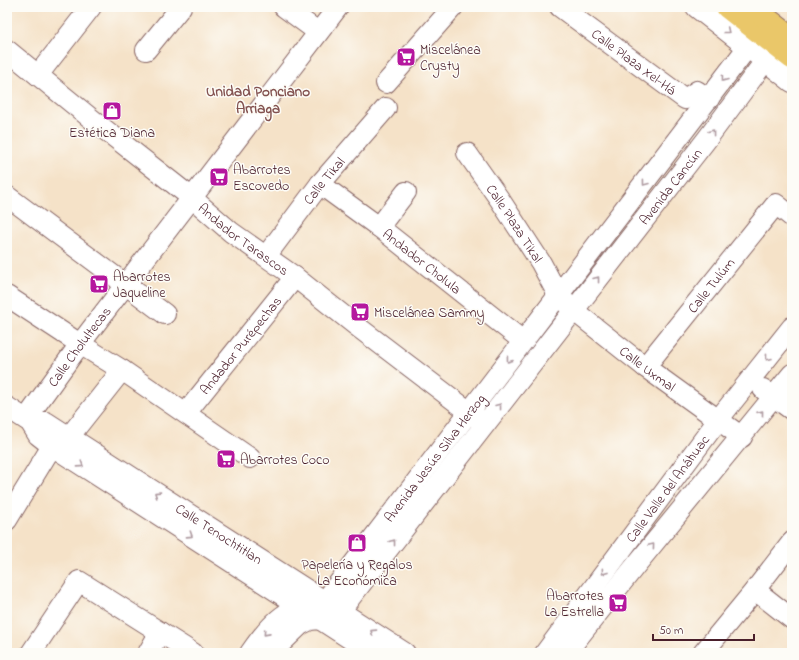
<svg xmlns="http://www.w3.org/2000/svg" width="799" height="660" font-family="'Indie Flower',sans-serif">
	<rect width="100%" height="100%" fill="#fdfcf7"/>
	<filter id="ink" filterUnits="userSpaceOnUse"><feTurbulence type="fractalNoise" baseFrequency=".025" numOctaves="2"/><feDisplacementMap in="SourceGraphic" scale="8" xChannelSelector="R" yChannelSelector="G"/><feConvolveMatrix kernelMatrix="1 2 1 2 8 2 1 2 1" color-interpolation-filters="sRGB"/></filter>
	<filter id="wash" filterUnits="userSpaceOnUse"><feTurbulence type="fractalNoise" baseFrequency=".012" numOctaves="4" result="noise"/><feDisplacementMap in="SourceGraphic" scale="16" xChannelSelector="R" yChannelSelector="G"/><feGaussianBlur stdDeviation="0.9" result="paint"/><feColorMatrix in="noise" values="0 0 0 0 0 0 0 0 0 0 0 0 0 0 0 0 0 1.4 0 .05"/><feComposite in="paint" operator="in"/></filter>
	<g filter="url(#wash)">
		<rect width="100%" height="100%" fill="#f5e2c8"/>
	</g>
	<g filter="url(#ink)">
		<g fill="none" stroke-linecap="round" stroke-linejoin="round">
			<g stroke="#866362" stroke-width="22">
				<g id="minor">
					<path d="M284,7L318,32"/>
					<path id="s1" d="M560,7L685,99L697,91L709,99"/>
					<path d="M696,7L792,82"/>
					<path id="s2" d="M7,50L99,125L192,198L231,232L295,277L354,324L480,420"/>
					<path d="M146,50L181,7"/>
					<path d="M38,75L91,7"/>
					<path d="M386,83L453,7"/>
					<path id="s3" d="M467,153L500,200L541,263L558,295L573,310L645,367L742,437"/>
					<path id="s4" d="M320,184L379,227L523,341"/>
					<path d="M7,196L165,314"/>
					<path d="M379,227L406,192"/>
					<path id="s5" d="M266,256L320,184L386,108"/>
					<path d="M7,296L80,344L122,370L250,458"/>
					<path id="s6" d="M645,367L776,204L792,217"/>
					<path d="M763,389L792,410"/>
					<path d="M7,407L30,422L38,435L52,446L372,653"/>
					<path id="s7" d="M186,413L295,277"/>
					<path id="s8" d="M26,419L80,344L338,7"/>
					<path id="s9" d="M30,422H46L405,653"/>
					<path d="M7,520L52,446L69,437L122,370"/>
					<path d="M755,590L792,619"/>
					<path d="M31,653L79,581L193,653"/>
					<path d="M148,653L160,632"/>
					<path id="s10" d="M250,653C259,640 275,619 289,612C299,607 314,606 325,601L747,48"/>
					<path id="s11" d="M271,653L300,625L310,620L320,619L340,611L707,139L765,61"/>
					<path id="s12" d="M545,653L718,420L792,327"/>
					<path d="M566,653L636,565L792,374"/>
					<path d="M703,653L755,590L792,542"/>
				</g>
			</g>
			<g stroke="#866362" stroke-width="24">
				<g id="major">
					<path d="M727,7L792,58"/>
					<path d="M752,7L792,38"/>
				</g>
			</g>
			<use href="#minor" stroke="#fff" stroke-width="20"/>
			<use href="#major" stroke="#eac769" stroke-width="22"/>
		</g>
		<defs><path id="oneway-chevron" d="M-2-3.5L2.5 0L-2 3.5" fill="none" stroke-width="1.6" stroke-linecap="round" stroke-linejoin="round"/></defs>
		<g stroke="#ae9aa0">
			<use href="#oneway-chevron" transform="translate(727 31) rotate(39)"/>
			<use href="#oneway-chevron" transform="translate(724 79) rotate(127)"/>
			<use href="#oneway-chevron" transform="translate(712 132) rotate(-53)"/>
			<use href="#oneway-chevron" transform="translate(645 183) rotate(127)"/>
			<use href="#oneway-chevron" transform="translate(597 279) rotate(-52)"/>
			<use href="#oneway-chevron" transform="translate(768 358) rotate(128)"/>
			<use href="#oneway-chevron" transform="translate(509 360) rotate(127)"/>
			<use href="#oneway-chevron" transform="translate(499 406) rotate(-52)"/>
			<use href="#oneway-chevron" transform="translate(761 413) rotate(-51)"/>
			<use href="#oneway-chevron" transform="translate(81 465) rotate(33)"/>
			<use href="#oneway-chevron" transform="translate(157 494) rotate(-147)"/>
			<use href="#oneway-chevron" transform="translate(190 535) rotate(33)"/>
			<use href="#oneway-chevron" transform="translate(393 542) rotate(-52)"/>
			<use href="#oneway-chevron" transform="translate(652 546) rotate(-50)"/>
			<use href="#oneway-chevron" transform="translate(604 572) rotate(126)"/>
			<use href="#oneway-chevron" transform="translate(373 632) rotate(-147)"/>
			<use href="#oneway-chevron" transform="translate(266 633) rotate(132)"/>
		</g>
	</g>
	<defs>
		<g id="supermarket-square" transform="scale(1)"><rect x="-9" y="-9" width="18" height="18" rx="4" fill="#b5179e" stroke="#fdfcf7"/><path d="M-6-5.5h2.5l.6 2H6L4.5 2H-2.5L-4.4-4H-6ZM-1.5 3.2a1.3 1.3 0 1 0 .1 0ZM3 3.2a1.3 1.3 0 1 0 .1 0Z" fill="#fff"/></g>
		<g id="shop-square" transform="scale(1)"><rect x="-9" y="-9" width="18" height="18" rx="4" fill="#b5179e" stroke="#fdfcf7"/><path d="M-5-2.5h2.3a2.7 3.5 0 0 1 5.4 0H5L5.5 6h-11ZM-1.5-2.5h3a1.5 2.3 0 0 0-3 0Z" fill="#fff"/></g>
	</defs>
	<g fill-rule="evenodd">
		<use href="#supermarket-square" x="406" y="57"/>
		<use href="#shop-square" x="112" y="111"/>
		<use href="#supermarket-square" x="219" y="177"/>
		<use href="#supermarket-square" x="99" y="284"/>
		<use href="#supermarket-square" x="360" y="312"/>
		<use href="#supermarket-square" x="226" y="459"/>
		<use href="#shop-square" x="357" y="543"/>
		<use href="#supermarket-square" x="618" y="603"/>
	</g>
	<g text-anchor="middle" stroke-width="3" stroke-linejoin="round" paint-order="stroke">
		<g font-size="14" fill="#4a1f2b" stroke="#fdfcf7" text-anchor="start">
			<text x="420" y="54">Miscelánea<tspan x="420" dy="16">Crysty</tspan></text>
			<text x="112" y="137" text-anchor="middle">Estética Diana</text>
			<text x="233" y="174">Abarrotes<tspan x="233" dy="16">Escovedo</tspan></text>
			<text x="113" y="281">Abarrotes<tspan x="113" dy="16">Jaqueline</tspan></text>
			<text x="374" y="317">Miscelánea Sammy</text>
			<text x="240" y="464">Abarrotes Coco</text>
			<text x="357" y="569" text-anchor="middle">Papelería y Regalos<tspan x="357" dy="16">La Económica</tspan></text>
			<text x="604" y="600" text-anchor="end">Abarrotes<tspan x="604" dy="16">La Estrella</tspan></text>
		</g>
		<g font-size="14" fill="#4a1f2b" stroke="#fdfcf7">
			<text dy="5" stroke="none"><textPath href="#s1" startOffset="92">Calle Plaza Xel-Há</textPath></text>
			<text dy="5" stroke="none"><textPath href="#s5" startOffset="95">Calle Tikal</textPath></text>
			<text dy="5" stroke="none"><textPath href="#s11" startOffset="621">Avenida Cancún</textPath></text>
			<text dy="5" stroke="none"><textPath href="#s3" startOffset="85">Calle Plaza Tikal</textPath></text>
			<text dy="5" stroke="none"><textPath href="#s2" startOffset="303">Andador Tarascos</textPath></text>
			<text dy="5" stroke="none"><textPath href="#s4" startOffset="128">Andador Cholula</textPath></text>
			<text dy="5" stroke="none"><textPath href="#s6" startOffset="105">Calle Tulúm</textPath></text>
			<text dy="5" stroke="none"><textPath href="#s7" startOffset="87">Andador Purépechas</textPath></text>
			<text dy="5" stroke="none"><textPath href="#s8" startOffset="90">Calle Cholultecas</textPath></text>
			<text dy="5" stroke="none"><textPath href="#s3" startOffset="285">Calle Uxmal</textPath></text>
			<text dy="5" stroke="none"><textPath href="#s10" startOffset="275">Avenida Jesús Silva Herzog</textPath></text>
			<text dy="5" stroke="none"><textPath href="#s12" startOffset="205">Calle Valle del Anáhuac</textPath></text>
			<text dy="5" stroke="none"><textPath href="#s9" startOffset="222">Calle Tenochtitlan</textPath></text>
		</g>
		<g font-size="15" font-weight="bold" fill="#835250" stroke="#fdfcf7">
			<text x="258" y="96">Unidad Ponciano<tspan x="258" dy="17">Arriaga</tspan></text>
		</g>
	</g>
	<rect width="799" height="660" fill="none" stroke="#fdfcf7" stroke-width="24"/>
	<path d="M653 634v6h101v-6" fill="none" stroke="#4a1f2b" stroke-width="2"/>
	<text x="659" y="634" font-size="12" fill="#4a1f2b" stroke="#fdfcf7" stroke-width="3" paint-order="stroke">50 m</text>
</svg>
